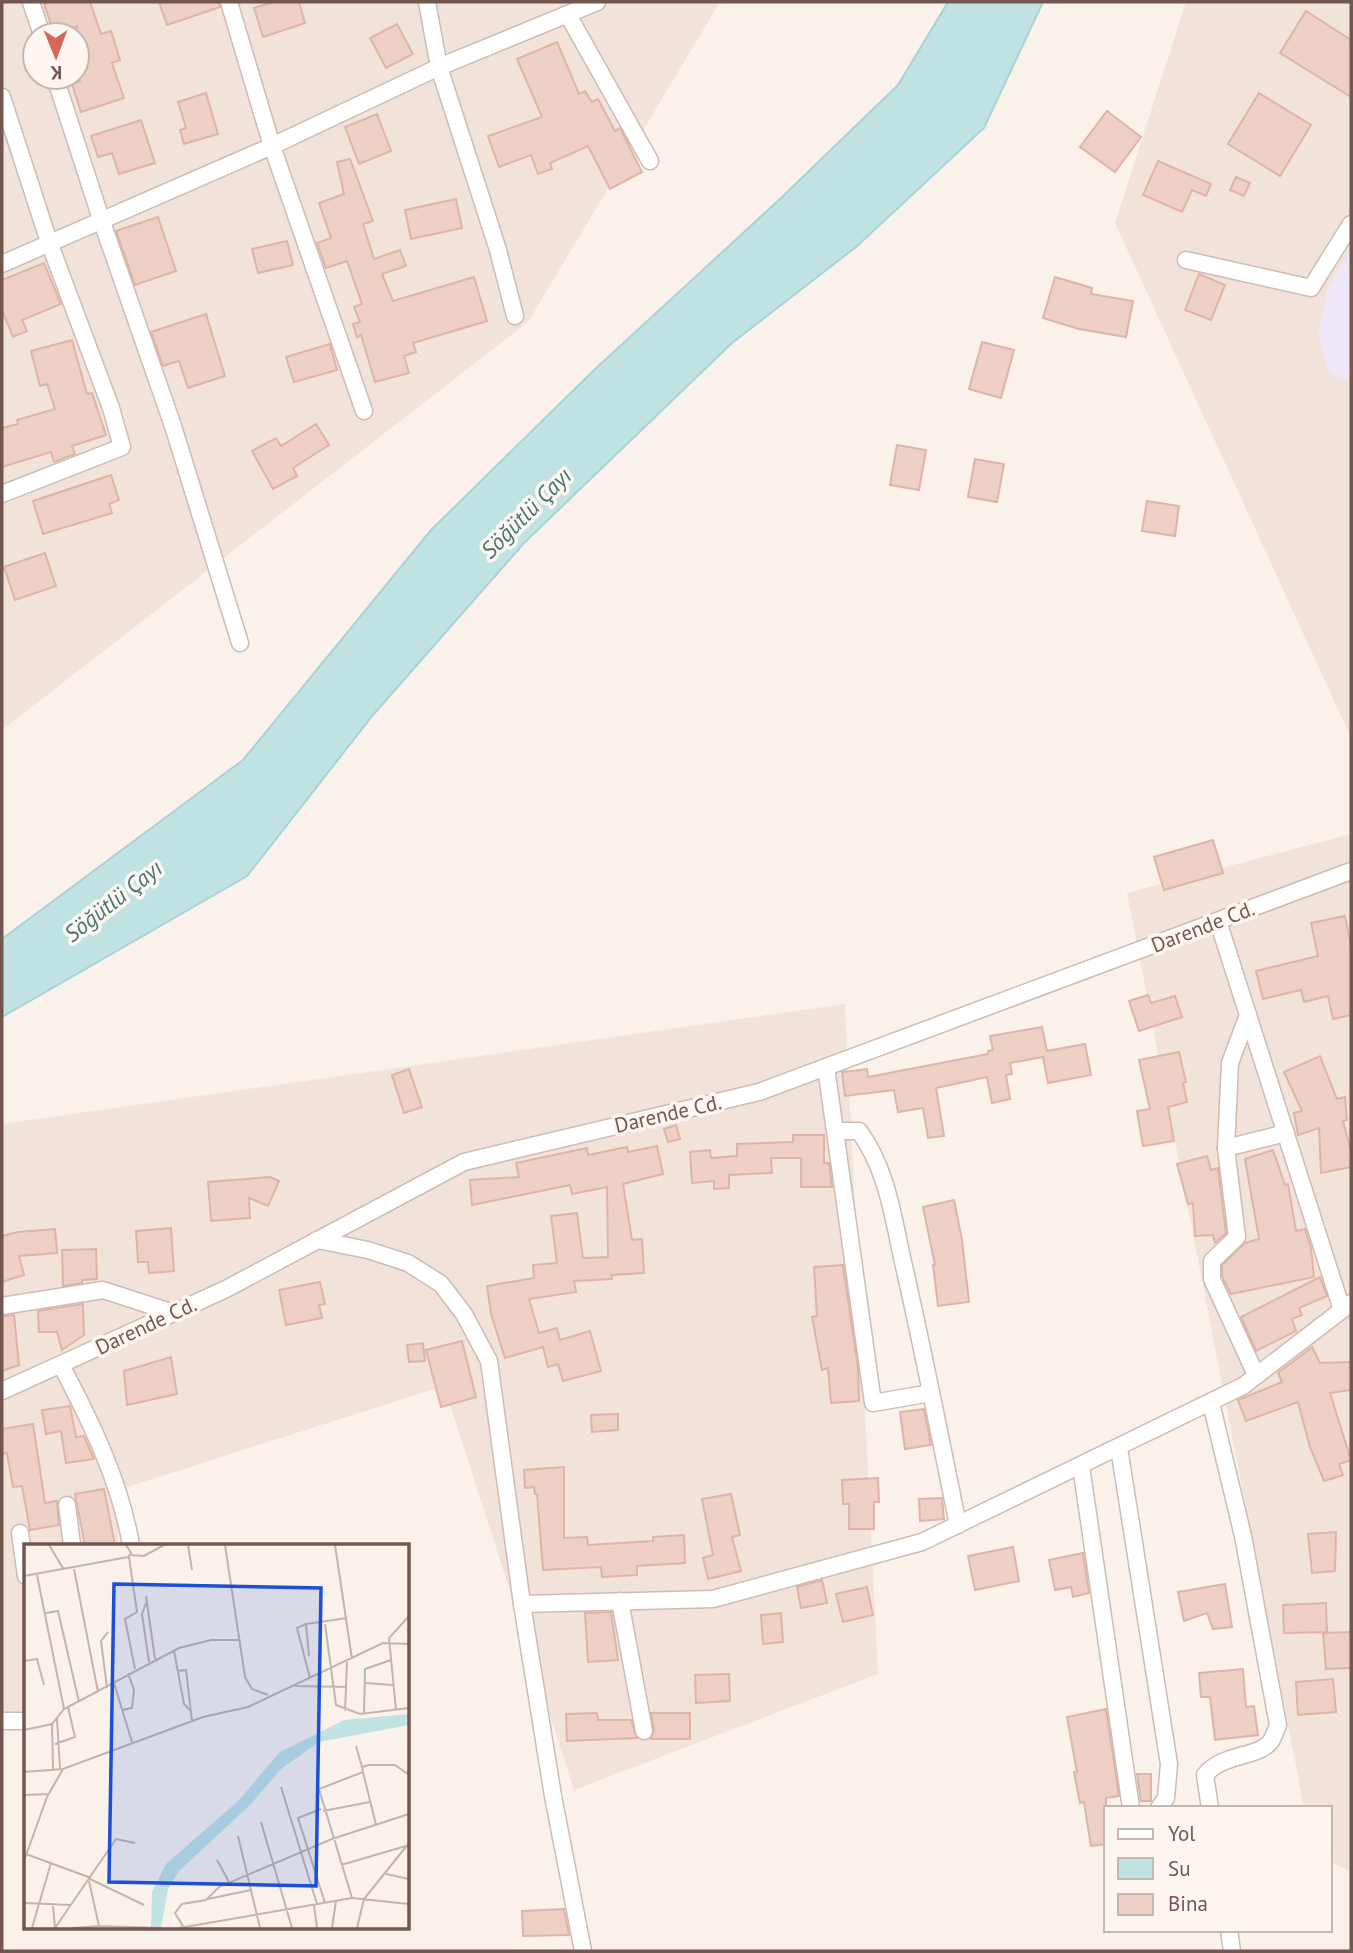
<svg xmlns="http://www.w3.org/2000/svg" width="1353" height="1953" font-family="'PT Sans',sans-serif">
	<rect width="100%" height="100%" fill="#faf2ea"/>
	<g fill="#f1e3d9" fill-rule="evenodd">
		<path d="M2,2H720L528,322L2,730ZM35,35H77V77H35Z"/>
		<path d="M1186,2H1351V738L1115,223Z"/>
		<path d="M1351,834V1871L1330,1862V1808H1304L1127,893Z"/>
		<path d="M845,1004L878,1674L574,1790L444,1386L118,1490V1545H26V1721L2,1723V1124Z"/>
	</g>
	<path fill="#efe7f7" d="M1351,249V381L1330,374L1318,336L1328,288Z"/>
	<path fill="#c0e2e2" stroke="#a8d2d3" stroke-width="2" d="M948,2H1043L984,128L856,247L732,343L524,543L373,715L247,876L2,1017V939L243,760L431,530L592,372L781,198L898,85Z"/>
	<g fill="#edcfc5" stroke="#deb4a7" stroke-width="2">
		<path d="M53,2H90L101,34L111,31L120,60L112,63L124,98L81,112L72,84L80,81L77,71V26L54,33L44,4Z"/>
		<path d="M159,2H219L220,7L167,25Z"/>
		<path d="M273,2H299L305,23L263,37L254,8Z"/>
		<path d="M1306,11L1351,40V97L1280,53Z"/>
		<path d="M397,24L413,54L386,68L370,38Z"/>
		<path d="M557,42L579,94L585,91L592,102L598,99L615,131L620,128L642,172L610,189L588,146L550,163L552,169L538,174L531,155L499,167L488,136L542,117L517,59Z"/>
		<path d="M206,93L218,134L184,144L180,130L186,128L178,102Z"/>
		<path d="M1259,93L1311,125L1280,176L1228,144Z"/>
		<path d="M1107,111L1141,137L1115,172L1080,147Z"/>
		<path d="M377,114L391,151L359,164L345,127Z"/>
		<path d="M141,120L155,163L119,174L112,153L98,157L91,136Z"/>
		<path d="M350,159L373,221L363,224L374,259L400,250L406,266L382,274L393,301L474,277L487,321L413,343L416,352L404,356L409,373L375,382L361,335L357,337L353,324L360,322L354,307L362,304L347,261L326,268L317,243L331,238L319,203L344,194L337,162Z"/>
		<path d="M1158,161L1211,184L1206,196L1192,190L1182,212L1143,195Z"/>
		<path d="M1236,177L1250,183L1244,196L1230,190Z"/>
		<path d="M456,199L462,228L411,239L405,210Z"/>
		<path d="M158,217L176,271L135,285L116,231Z"/>
		<path d="M287,241L293,265L258,273L252,249Z"/>
		<path d="M44,263L61,304L22,320L27,331L13,337L2,310V280Z"/>
		<path d="M1199,274L1225,285L1211,320L1185,310Z"/>
		<path d="M1055,277L1092,288L1091,294L1133,301L1126,337L1079,329L1043,318Z"/>
		<path d="M206,314L225,376L188,388L179,361L163,366L151,332Z"/>
		<path d="M72,340L87,394L92,393L106,435L72,446L75,454L54,462L51,452L2,467V428L18,424L17,420L55,409L47,384L40,386L31,351Z"/>
		<path d="M982,342L1014,350L1001,398L969,389Z"/>
		<path d="M330,344L337,370L294,382L286,357Z"/>
		<path d="M316,424L329,445L293,468L297,476L273,489L252,451L276,438L281,446Z"/>
		<path d="M897,445L926,450L919,490L890,485Z"/>
		<path d="M975,459L1004,464L997,502L968,497Z"/>
		<path d="M111,475L119,500L109,504L112,513L43,534L33,501Z"/>
		<path d="M1147,501L1179,506L1175,536L1142,531Z"/>
		<path d="M45,553L56,586L15,600L4,567Z"/>
		<path d="M1213,840L1223,873L1164,890L1154,857Z"/>
		<path d="M1345,916L1351,945V1015L1333,1019L1328,996L1304,1002L1301,990L1263,999L1256,971L1318,956L1311,923Z"/>
		<path d="M1148,995L1151,1003L1175,996L1182,1017L1139,1031L1129,1001Z"/>
		<path d="M1042,1027L1047,1051L1085,1044L1091,1075L1048,1083L1043,1057L1010,1063L1012,1074L1006,1075L1010,1099L992,1103L987,1077L936,1088L944,1136L928,1138L923,1108L898,1112L894,1090L845,1096L842,1072H844L867,1069L868,1077L988,1054V1051L993,1050L990,1036Z"/>
		<path d="M1179,1052L1186,1082L1183,1083L1187,1102L1168,1107L1174,1141L1143,1146L1137,1111L1150,1109L1139,1060Z"/>
		<path d="M1320,1056L1337,1099L1345,1097L1347,1120L1343,1121L1351,1151V1167L1321,1173L1319,1128L1298,1135L1294,1113L1302,1111L1284,1072Z"/>
		<path d="M409,1069L422,1107L404,1113L392,1075Z"/>
		<path d="M676,1125L680,1139L668,1142L664,1129Z"/>
		<path d="M793,1135H824V1163H829L832,1187H801V1158H771L772,1173L729,1175V1188L714,1189V1181L692,1183L690,1152L710,1150L711,1158L737,1156V1144L793,1142Z"/>
		<path d="M657,1146L663,1174L623,1184L632,1240L642,1239L644,1273L611,1275L612,1279L574,1281L576,1292L529,1299L539,1333L557,1328L560,1340L590,1331L601,1371L563,1381L558,1364L548,1367L543,1347L505,1358L491,1314L487,1286L534,1278L533,1265L557,1263L551,1216L577,1213L583,1258L608,1257L607,1187L572,1194L570,1185L472,1205L470,1180L519,1177L516,1163L587,1148L588,1155L627,1147L628,1152Z"/>
		<path d="M1273,1150L1285,1185L1288,1184L1296,1231L1305,1229L1311,1248L1314,1277L1231,1294L1222,1277V1265L1245,1243L1259,1239L1245,1159Z"/>
		<path d="M1207,1156L1211,1170L1218,1168L1226,1233L1215,1243L1213,1235L1195,1236L1193,1203L1188,1204L1177,1164Z"/>
		<path d="M270,1177L279,1181L268,1206L249,1198L250,1218L211,1221L208,1182Z"/>
		<path d="M954,1200L962,1240L969,1302L938,1306L933,1265H935L923,1207Z"/>
		<path d="M171,1228L174,1271L149,1273L148,1262H138L136,1231Z"/>
		<path d="M55,1229L57,1253L19,1256L24,1275L2,1282V1236L18,1232Z"/>
		<path d="M96,1249L97,1279L82,1280V1283L63,1286L62,1250Z"/>
		<path d="M843,1265L858,1368L859,1401L831,1403L828,1368L822,1370L812,1317L817,1316L814,1267Z"/>
		<path d="M1320,1277L1327,1296L1299,1308L1302,1315L1292,1319L1296,1331L1256,1351L1241,1317Z"/>
		<path d="M320,1282L325,1304L319,1305L322,1318L286,1325L279,1290Z"/>
		<path d="M83,1304L84,1335L62,1350L57,1332H39L38,1311Z"/>
		<path d="M14,1315L19,1365L2,1371V1316Z"/>
		<path d="M462,1341L476,1397L441,1407L426,1350Z"/>
		<path d="M423,1343L425,1361L409,1362L407,1345Z"/>
		<path d="M1312,1347L1320,1363L1351,1362V1390L1330,1393L1351,1460L1339,1464L1343,1475L1324,1481L1310,1447L1298,1402L1246,1421L1238,1400L1282,1382L1278,1373Z"/>
		<path d="M171,1357L177,1394L127,1405L124,1371Z"/>
		<path d="M70,1406L76,1437L84,1436L94,1459L66,1463L61,1431L46,1434L42,1410Z"/>
		<path d="M924,1409L931,1445L905,1449L900,1412Z"/>
		<path d="M618,1414V1430L592,1432L591,1415Z"/>
		<path d="M33,1424L45,1503L57,1501L59,1525L30,1530L22,1486L13,1487L7,1453L2,1454V1429Z"/>
		<path d="M564,1467V1538L587,1537L588,1545L653,1541V1537L684,1535L685,1563L637,1566V1575L602,1577L601,1567L543,1570L537,1494H535L534,1487L525,1488L524,1470Z"/>
		<path d="M878,1478L879,1502H874V1529H849V1504H843L842,1480Z"/>
		<path d="M104,1489L115,1545H85L75,1494Z"/>
		<path d="M731,1494L740,1535L732,1537L741,1571L708,1579L703,1558L713,1555L702,1499Z"/>
		<path d="M942,1498L944,1519L920,1521L919,1499Z"/>
		<path d="M1336,1532L1335,1571L1312,1573L1308,1534Z"/>
		<path d="M1013,1547L1019,1581L975,1590L968,1556Z"/>
		<path d="M1083,1553L1089,1593L1073,1597L1071,1587L1055,1590L1049,1560Z"/>
		<path d="M822,1580L827,1603L801,1608L797,1587Z"/>
		<path d="M1225,1584L1232,1627L1213,1629L1207,1613L1184,1621L1178,1592Z"/>
		<path d="M867,1587L873,1615L843,1622L836,1594Z"/>
		<path d="M1326,1603L1327,1632L1284,1633L1283,1605Z"/>
		<path d="M611,1612L618,1660L588,1662L585,1613Z"/>
		<path d="M781,1613L783,1642L763,1644L761,1615Z"/>
		<path d="M1351,1632V1668L1326,1669L1323,1633Z"/>
		<path d="M1243,1669L1246,1707L1254,1706L1258,1735L1215,1740L1210,1697H1201L1199,1673Z"/>
		<path d="M729,1674L730,1701L696,1703L695,1675Z"/>
		<path d="M1333,1679L1336,1712L1298,1715L1296,1682Z"/>
		<path d="M1106,1709L1119,1796L1106,1798V1844L1091,1846L1084,1802L1080,1803L1074,1772H1077L1067,1717Z"/>
		<path d="M597,1713L598,1720H631L637,1738L567,1741L566,1714Z"/>
		<path d="M651,1713H690V1739H651L654,1730Z"/>
		<path d="M1137,1774H1151V1801H1141Z"/>
		<path d="M564,1909L569,1935L523,1936L522,1911Z"/>
	</g>
	<g fill="none" stroke-linecap="round" stroke-linejoin="round">
		<g stroke="#cebbb4" stroke-width="19">
			<g id="minor">
				<path d="M31,2L42,35"/>
				<path d="M229,2L272,146L364,411"/>
				<path d="M427,2L439,67L498,250L515,316"/>
				<path d="M568,15L650,161"/>
				<path d="M55,77L101,219L173,426L240,643"/>
				<path d="M2,97L49,242L111,408L122,447L2,494"/>
				<path d="M1186,260L1311,288L1351,224"/>
				<path d="M2,264L272,146L439,67L597,2"/>
				<path d="M1218,921L1342,1310"/>
				<path d="M826,1067L873,1403L931,1393"/>
				<path d="M836,1131H859C887,1169 893,1217 903,1262C923,1349 940,1437 958,1525"/>
				<path d="M1226,1148L1230,1063L1248,1015"/>
				<path d="M317,1240L368,1250L408,1263L441,1284L464,1314L489,1361L522,1604L553,1796L583,1951"/>
				<path d="M2,1306L103,1290L174,1313"/>
				<path d="M61,1365C91,1422 120,1481 131,1545"/>
				<path d="M1256,1375L1212,1279V1261L1237,1237L1226,1148L1286,1133"/>
				<path d="M2,1391L226,1289L464,1162L759,1092L1351,871"/>
				<path d="M1119,1448L1169,1764L1166,1798L1159,1808"/>
				<path d="M1081,1466L1131,1808"/>
				<path d="M67,1505L72,1545"/>
				<path d="M20,1533L26,1576"/>
				<path d="M620,1601L644,1731"/>
				<path d="M522,1604L713,1599L922,1542L1243,1386L1351,1303"/>
				<path d="M2,1721H26"/>
				<path d="M1210,1808L1205,1775C1222,1753 1259,1758 1271,1741C1274,1736 1276,1730 1278,1725L1243,1536L1211,1403"/>
				<path d="M1229,1930L1232,1951"/>
			</g>
		</g>
		<use href="#minor" stroke="#fff" stroke-width="16"/>
	</g>
	<g text-anchor="middle" stroke-width="7" stroke-linejoin="round" paint-order="stroke">
		<g font-size="21" fill="#725750" stroke="#fdf6f0">
			<text transform="translate(1203 927) rotate(-21)" y="7">Darende Cd.</text>
			<text transform="translate(668 1114) rotate(-13)" y="7">Darende Cd.</text>
			<text transform="translate(146 1326) rotate(-25)" y="7">Darende Cd.</text>
		</g>
		<g font-size="23" font-style="italic" fill="#457576" stroke="#fdf6f0">
			<text transform="translate(526 513) rotate(-45)" y="8">Söğütlü Çayı</text>
			<text transform="translate(113 901) rotate(-38)" y="8">Söğütlü Çayı</text>
		</g>
	</g>
	<g transform="translate(24 1544)">
		<rect width="385" height="385" fill="#faf2ea"/>
		<path d="M385,170V181L295,198L257,225L227,260L155,327L144,345L137,384H127L128,348L142,320L213,258L256,208L320,176Z" fill="#c0e2e2"/>
		<path fill="none" stroke="#c4b4ac" stroke-width="2" d="M25,1L40,26M164,1L168,26M201,1L221,133L228,145L244,151M311,1L328,115M107,11L120,12L140,1M105,13L113,68L101,75L111,125M50,25L74,148M13,31L40,165M0,32L104,13L107,9L102,1M122,52L131,115M122,59L118,70L125,118M22,69L34,67L55,158M282,80L273,84L286,134M301,80L312,161L336,170L385,164M150,107L160,160L167,167M285,112L282,80L323,74M0,117L13,115L20,141M153,127L162,126L168,177M90,139L108,198M341,139L369,141M271,142L323,143M83,144L77,97L84,88M99,166L108,164L110,146L104,129M372,166L365,94L385,72M321,167L323,118M340,169L341,125L367,116M33,175L36,225M28,180L29,225M0,186L28,180L40,165L155,104L187,96H216M31,200L51,193L44,163M332,202L338,223M0,228L39,225L179,173L224,163L359,99L385,100M339,228L338,223L345,221H371L385,231M257,243L293,360M0,251L25,250M297,265L274,274L301,359M299,267L346,258M237,278L268,384M214,292L236,384M2,310L67,334M193,316L205,338M0,317L23,253L39,225M317,321L382,302M362,330L385,335M66,335L120,361M328,354L295,245L339,228L352,281M184,355L227,346M0,359L47,361M290,361L293,384M29,362L31,384M75,382L138,384M8,384L27,319M31,384L92,295L111,299M48,384L75,382L65,337M155,384L328,354L385,360M160,384L151,369L158,360L182,356L195,343L308,295L385,270M308,384L312,357M333,384L340,355L385,299"/>
		<path fill="#1d4ed8" fill-opacity="0.15" stroke="#1d4ed8" stroke-width="3.5" d="M90,40L297,44L292,342L85,338Z"/>
		<rect width="385" height="385" fill="none" stroke="#725750" stroke-width="3.5"/>
	</g>
	<rect width="1353" height="1953" fill="none" stroke="#725750" stroke-width="7"/>
	<rect x="1104" y="1806" width="228" height="126" fill="#fdf6f0" stroke="#c5b6b0" stroke-width="2"/>
	<rect x="1118" y="1829" width="35" height="10" fill="#ffffff" stroke="#c5b6b0" stroke-width="2"/>
	<text x="1168" y="1841" font-size="21" fill="#725750">Yol</text>
	<rect x="1118" y="1858" width="35" height="21" fill="#c0e2e2" stroke="#c5b6b0" stroke-width="2"/>
	<text x="1168" y="1876" font-size="21" fill="#725750">Su</text>
	<rect x="1118" y="1894" width="35" height="21" fill="#edcfc5" stroke="#c5b6b0" stroke-width="2"/>
	<text x="1168" y="1911" font-size="21" fill="#725750">Bina</text>
	<g transform="translate(56 56) rotate(179)"><circle r="33" fill="#fdf6f0" stroke="#c5b6b0" stroke-width="2"/>
	<path d="M0-5L12 26L0 18L-12 26Z" fill="#d6675e"/>
	<text y="-10" font-size="19" font-weight="bold" text-anchor="middle" fill="#725750">K</text>
	</g>
</svg>
